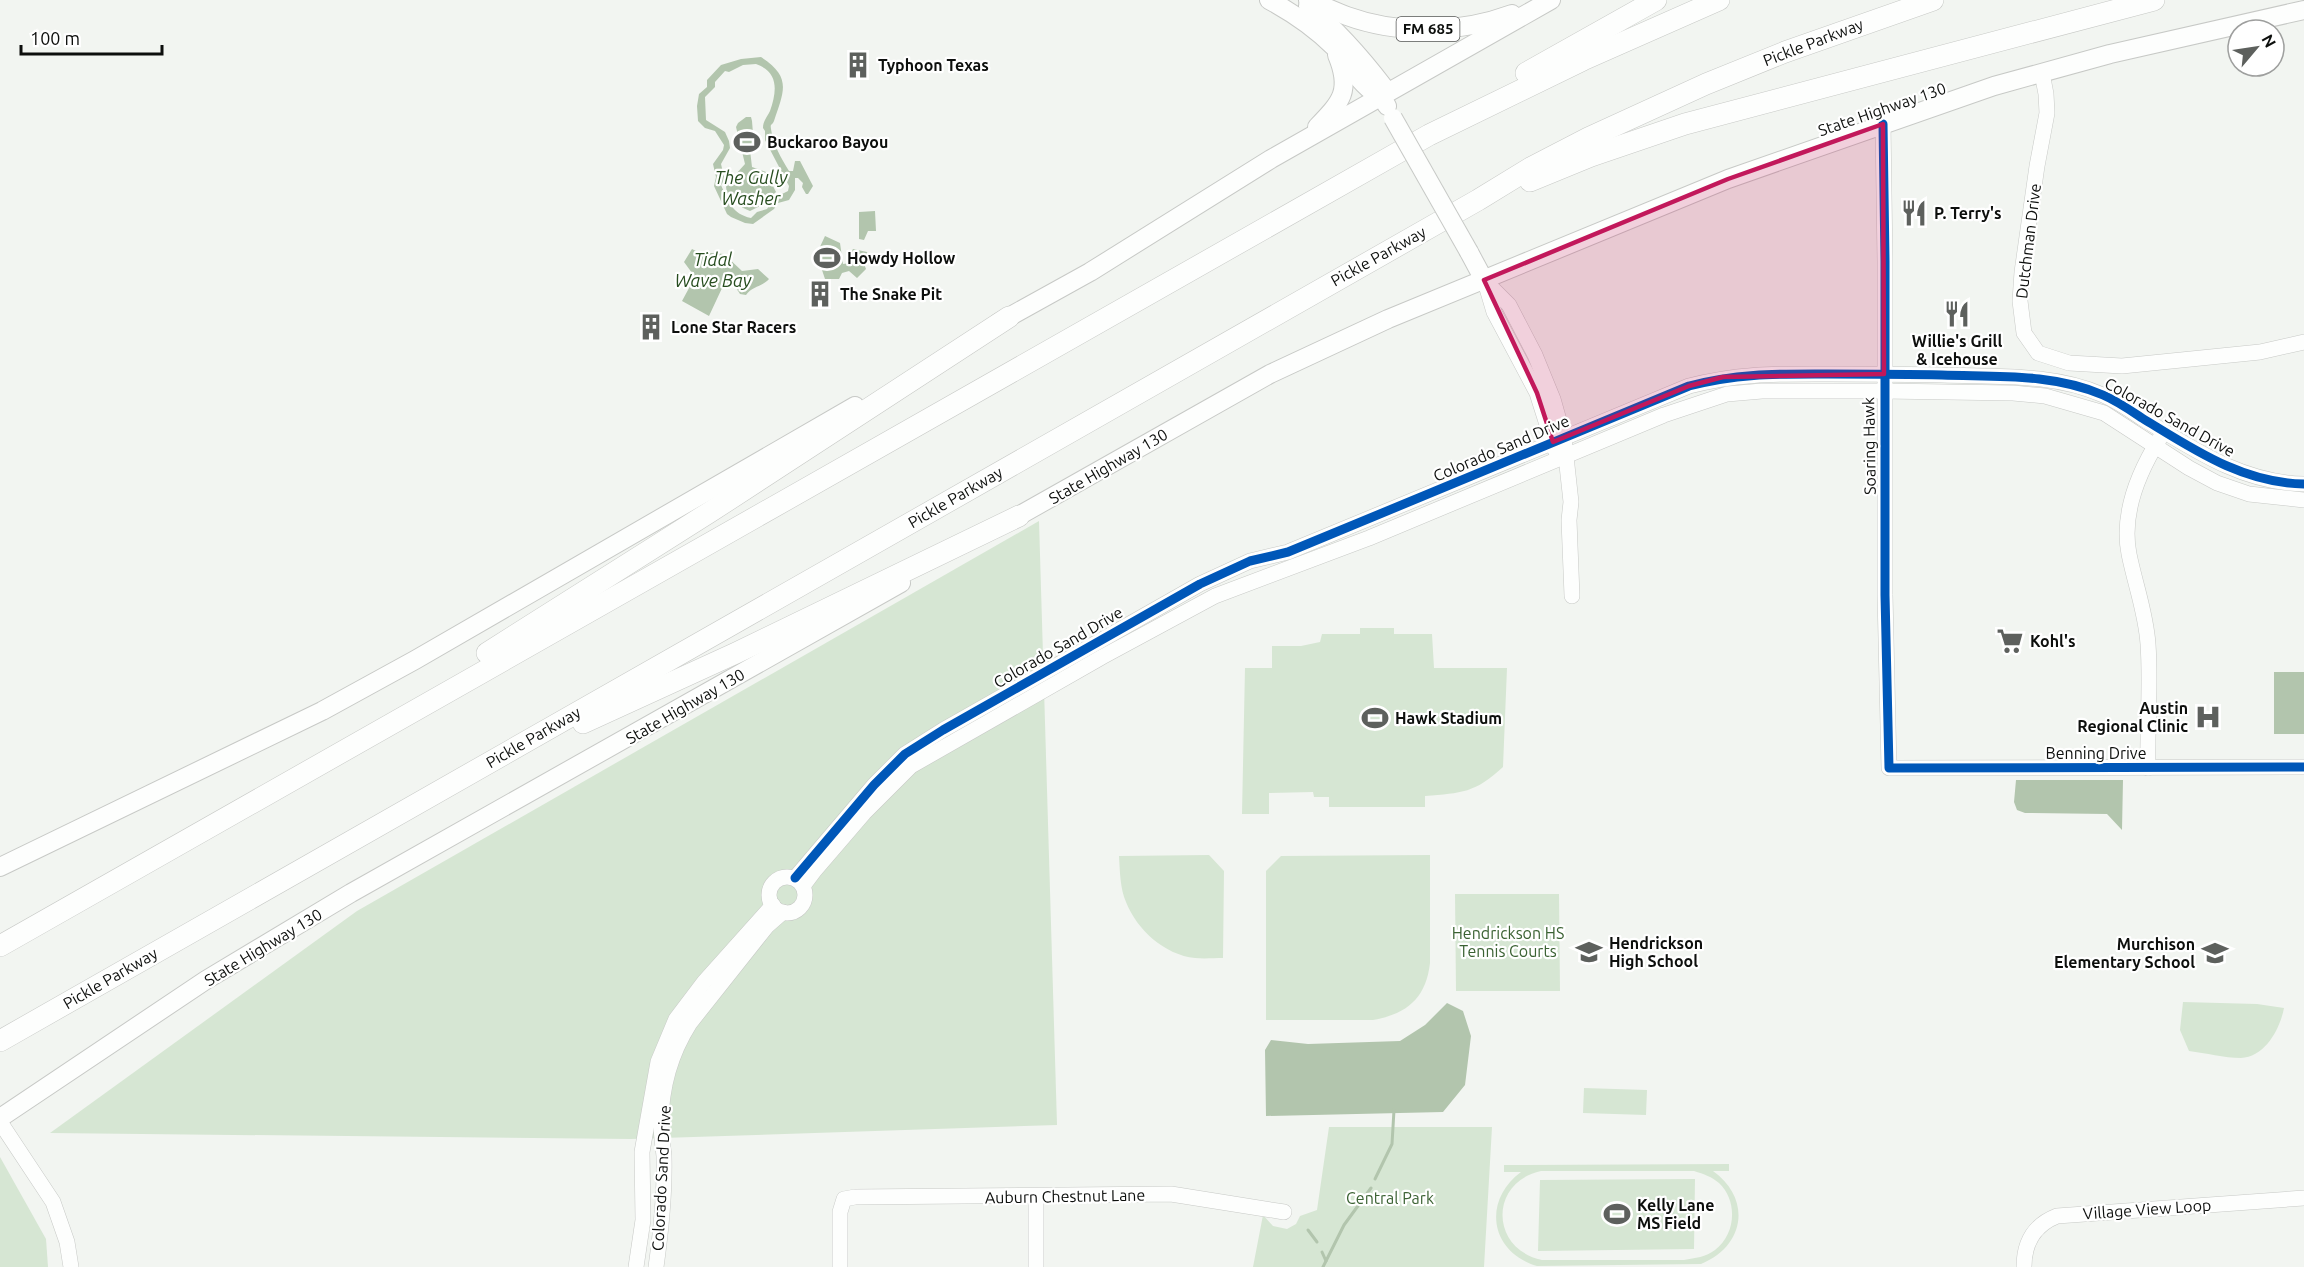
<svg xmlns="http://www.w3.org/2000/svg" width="2304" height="1267" font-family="Ubuntu,sans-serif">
	<rect width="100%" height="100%" fill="#f2f5f1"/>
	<g fill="#d6e6d3" fill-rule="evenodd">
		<path d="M1039,521L1057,1125L631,1139L50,1133L357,911Z"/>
		<path d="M1360,628H1394V634H1432L1434,668H1507L1503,767C1475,793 1462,793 1425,796V807H1329V797H1314L1313,792L1269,793V814H1242L1245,668H1272V646H1301L1320,642L1322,634H1360Z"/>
		<path d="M1209,855L1224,871L1223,958C1214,958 1204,959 1195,958C1165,955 1137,930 1126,902C1120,888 1120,872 1119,856Z"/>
		<path d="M1430,855V963C1426,998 1407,1014 1373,1020H1266V871L1281,856Z"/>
		<path d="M1455,894H1559L1560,991H1456Z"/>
		<path d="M2183,1002L2257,1004L2284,1008C2280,1029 2265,1057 2241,1058C2224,1058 2206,1053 2189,1051L2180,1030Z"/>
		<path d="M1584,1088L1647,1090L1646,1115L1583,1113Z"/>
		<path d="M1329,1127H1492L1484,1267H1253L1263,1215L1273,1226L1287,1229L1296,1224L1300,1216L1317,1210Z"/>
		<path d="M0,1157L46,1239L48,1267H0Z"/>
		<path d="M1729,1164V1171H1713C1752,1199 1745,1246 1701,1264L1537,1266C1490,1252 1482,1201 1521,1172H1504V1165ZM1541,1171H1694C1704,1174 1712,1177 1719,1183C1738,1201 1736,1234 1715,1250C1706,1257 1695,1258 1684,1260H1542C1490,1249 1489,1182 1541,1171Z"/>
		<path d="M1695,1179L1694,1249L1538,1251L1540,1180Z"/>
	</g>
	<g fill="#b2c5ad" fill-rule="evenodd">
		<path d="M761,57C792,77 784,91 774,121C772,126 770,123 771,129C773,144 781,158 789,171H793L795,161H800L813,186L808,194H806L802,187L803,183L798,178H795V190L789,200L778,203L774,209L753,224L745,223L731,217L727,214L714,186L716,177L713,164L723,150L724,145L715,131L705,128L698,121L697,106L699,94L707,87V80L721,65L741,59ZM756,64C779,72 777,91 770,111C767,117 763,121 763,128L765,131V140L789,186L788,191L774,198L767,209L757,212L751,218C732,214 728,201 721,185L725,181L721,164L730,148L729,141L725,132L706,120L705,97L715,87V82L725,71L729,72L743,65Z"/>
		<path d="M746,117H751L752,121L754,146L750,150L752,167L766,172L776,192L762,205L750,211C738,206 726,199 726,185L745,164L736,127L738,123Z"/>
		<path d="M875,211L876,231H868L864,240L859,239V212Z"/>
		<path d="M825,236L840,243L843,264L851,263L849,256L853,249L867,252L871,263L864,264L866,269L857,278L849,271L842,273L839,279H825L822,270L811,257L819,249Z"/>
		<path d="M692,249L698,252L724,254L742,271L758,269L769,279C762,287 752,286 746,295L740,294C735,286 732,283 723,286L709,316L682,301L695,277L684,262Z"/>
		<rect x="2274" y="672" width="30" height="62"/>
		<path d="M2016,780H2123L2122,830L2107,814L2025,813L2017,810L2014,802Z"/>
		<path d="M1447,1003L1463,1011L1471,1036L1465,1085L1443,1112L1266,1116L1265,1050L1271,1040L1308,1044L1400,1041L1425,1025Z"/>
	</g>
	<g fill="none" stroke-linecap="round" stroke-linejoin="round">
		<g stroke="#b2c5ad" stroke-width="3">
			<path d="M1375,1179L1392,1144L1394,1110"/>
			<path d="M1308,1230L1317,1242"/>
			<path d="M1322,1252L1326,1261"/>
			<path d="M1323,1267L1344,1225L1371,1188"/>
		</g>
		<g stroke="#c7c9c6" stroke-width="16">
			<g id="minor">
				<path d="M2042,73L2046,94L2047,113L2037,166L2022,272L2020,301L2024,333L2038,353L2069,363L2122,366L2260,352L2304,342"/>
				<path d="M1883,124L1885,261V595L1889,768L2304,767"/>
				<path d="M1484,280L1509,305L1535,355L1553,399L1564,438L1571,502L1569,520L1572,596"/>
				<path d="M1486,285L1494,312L1537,393L1555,450"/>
				<path d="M2148,768C2147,727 2151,685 2148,644C2146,613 2135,584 2129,554C2121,513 2138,473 2160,438"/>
				<circle cx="787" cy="895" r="18"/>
				<path d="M795,878L874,785L905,754L943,730L1200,584L1250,561L1288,552L1689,386C1739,373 1777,374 1828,374C1866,374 1904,374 1942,375C1996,377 2053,373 2103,395C2117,401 2130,410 2142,418C2193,449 2242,483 2304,484"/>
				<path d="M803,886L815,870L864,813L911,766L1102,657L1215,596L1369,538L1664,415L1727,394L1762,391H1884L2013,393L2045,396L2104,413L2189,468L2217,483L2249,494L2304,500"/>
				<path d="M0,1122L53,1202L67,1242L71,1267"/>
				<path d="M636,1267L643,1220L642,1152L658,1062L676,1019L704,982L773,905"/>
				<path d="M656,1267C661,1231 665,1193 664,1156C663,1146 661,1135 661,1124C661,1088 671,1053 690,1023L767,926L783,912"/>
				<path d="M840,1267V1212L844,1199L855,1197L1171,1194L1284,1212"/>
				<path d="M1036,1267V1197"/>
				<path d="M2024,1267C2024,1243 2034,1225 2057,1216L2304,1198"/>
			</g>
		</g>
		<g stroke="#c7c9c6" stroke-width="20">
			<g id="major">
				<path d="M1269,0C1293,13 1315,28 1334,47C1350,63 1361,89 1382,97"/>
				<path d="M1308,0C1321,5 1334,11 1347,16C1399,35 1461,33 1512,14"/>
				<path d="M1308,6C1337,30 1360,56 1383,86L1382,97L1387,106"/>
				<path d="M1317,127C1341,102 1352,91 1337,55"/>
				<path d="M1469,252L1484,280"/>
				<path d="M998,323L1090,272L1271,159L1551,0"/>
				<path d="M1006,523L1270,374L1388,319L1728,179L1994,86L2110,54L2304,10"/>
				<path d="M0,867L322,711L415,660L855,406"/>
				<path d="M0,1118L206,980L351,893L901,583"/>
			</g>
		</g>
		<g stroke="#c7c9c6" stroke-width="22">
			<g id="highway">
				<path d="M1526,73L1656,0"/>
				<path d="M1530,181L1591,156L1685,124L2154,0"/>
				<path d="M487,653L710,512L1009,317"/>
				<path d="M583,723L736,653L1019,516"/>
				<path d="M0,946L1429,135L1583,60L1719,0"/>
				<path d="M0,1041L1478,200L1532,167L1588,138L1706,84L1785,52L1933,0"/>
			</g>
		</g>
		<use href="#minor" stroke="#fdfefd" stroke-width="15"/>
		<use href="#major" stroke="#fdfefd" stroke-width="18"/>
		<use href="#highway" stroke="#fdfefd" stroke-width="21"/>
		<g stroke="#c7c9c6" stroke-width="20" stroke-linecap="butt">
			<path id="major-bridge" d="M1393,118L1469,252"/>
		</g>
		<use href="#major-bridge" stroke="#fdfefd" stroke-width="18"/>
		<g stroke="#fff" stroke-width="13">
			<g id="cycleway">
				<path d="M1883,124L1885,261V595L1889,768L2304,767"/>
				<path d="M795,878L874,785L905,754L943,730L1200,584L1250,561L1288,552L1689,386C1739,373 1777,374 1828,374C1866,374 1904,374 1942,375C1996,377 2053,373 2103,395C2117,401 2130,410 2142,418C2193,449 2242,483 2304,484"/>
			</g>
		</g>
		<use href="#cycleway" stroke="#0057b8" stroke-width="9"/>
	</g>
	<path fill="#c2185b" fill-opacity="0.2" stroke="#c2185b" stroke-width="4.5" stroke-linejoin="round" d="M1883,124L1884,374L1723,377L1689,386L1553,442L1537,393L1484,280L1728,179Z"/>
	<defs>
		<g id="building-bare" transform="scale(2.07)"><path d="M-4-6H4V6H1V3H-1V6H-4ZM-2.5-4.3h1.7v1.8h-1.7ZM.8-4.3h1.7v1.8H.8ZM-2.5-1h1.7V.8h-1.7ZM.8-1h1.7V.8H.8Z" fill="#5d605d" stroke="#fff" stroke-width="2.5" paint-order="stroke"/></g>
		<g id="stadium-bare" transform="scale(2.07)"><path d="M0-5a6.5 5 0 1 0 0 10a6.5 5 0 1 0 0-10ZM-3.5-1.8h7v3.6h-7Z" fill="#5d605d" stroke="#fff" stroke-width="2.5" paint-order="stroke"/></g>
		<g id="restaurant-bare" transform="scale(2.07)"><path d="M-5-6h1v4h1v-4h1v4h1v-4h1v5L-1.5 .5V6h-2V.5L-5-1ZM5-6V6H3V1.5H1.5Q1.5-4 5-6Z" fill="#5d605d" stroke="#fff" stroke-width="2.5" paint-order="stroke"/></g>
		<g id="supermarket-bare" transform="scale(2.07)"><path d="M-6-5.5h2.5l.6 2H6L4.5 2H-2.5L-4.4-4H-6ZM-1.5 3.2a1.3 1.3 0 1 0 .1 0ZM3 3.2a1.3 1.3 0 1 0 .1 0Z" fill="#5d605d" stroke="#fff" stroke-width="2.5" paint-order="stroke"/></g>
		<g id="hospital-bare" transform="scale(2.07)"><path d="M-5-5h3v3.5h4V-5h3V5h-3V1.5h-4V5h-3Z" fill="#5d605d" stroke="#fff" stroke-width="2.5" paint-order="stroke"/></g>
		<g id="school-bare" transform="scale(2.07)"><path d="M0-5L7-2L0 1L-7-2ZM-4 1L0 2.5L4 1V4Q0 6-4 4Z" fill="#5d605d" stroke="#fff" stroke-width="2.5" paint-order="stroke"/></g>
	</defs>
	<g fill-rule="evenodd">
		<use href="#building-bare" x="858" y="65"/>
		<use href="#stadium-bare" x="747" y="142"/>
		<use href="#restaurant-bare" x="1914" y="213"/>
		<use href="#stadium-bare" x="827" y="258"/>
		<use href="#building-bare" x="820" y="294"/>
		<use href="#restaurant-bare" x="1957" y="314"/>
		<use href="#building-bare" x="651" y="327"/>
		<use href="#supermarket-bare" x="2010" y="641"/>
		<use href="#hospital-bare" x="2208" y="717"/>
		<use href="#stadium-bare" x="1375" y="718"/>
		<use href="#school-bare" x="1589" y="952"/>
		<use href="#school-bare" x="2215" y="953"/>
		<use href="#stadium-bare" x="1617" y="1214"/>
	</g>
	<g text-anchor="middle" stroke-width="4.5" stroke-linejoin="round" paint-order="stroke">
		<rect fill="#fff" stroke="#565756" stroke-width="1.5" x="1396.5" y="17" width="63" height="24" rx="4.5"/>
		<g font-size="15" font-weight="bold" fill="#0d0f0d">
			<text x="1428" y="34">FM 685</text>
		</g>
		<g font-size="16" fill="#0d0f0d" stroke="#fff">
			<text transform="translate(1813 42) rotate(-21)" y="6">Pickle Parkway</text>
			<text transform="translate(1882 109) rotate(-19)" y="6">State Highway 130</text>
			<text transform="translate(2028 241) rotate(-83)" y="6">Dutchman Drive</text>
			<text transform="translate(1378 256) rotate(-29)" y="6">Pickle Parkway</text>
			<text transform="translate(2170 417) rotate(29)" y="6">Colorado Sand Drive</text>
			<text transform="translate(1869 446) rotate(-91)" y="6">Soaring Hawk</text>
			<text transform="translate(1501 448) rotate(-23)" y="6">Colorado Sand Drive</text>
			<text transform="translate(1108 466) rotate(-30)" y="6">State Highway 130</text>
			<text transform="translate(955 497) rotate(-30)" y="6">Pickle Parkway</text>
			<text transform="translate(1058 647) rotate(-30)" y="6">Colorado Sand Drive</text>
			<text transform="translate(685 706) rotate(-30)" y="6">State Highway 130</text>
			<text transform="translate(533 737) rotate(-30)" y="6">Pickle Parkway</text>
			<text x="2096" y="759">Benning Drive</text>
			<text transform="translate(263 947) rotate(-31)" y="6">State Highway 130</text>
			<text transform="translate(110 978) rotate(-30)" y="6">Pickle Parkway</text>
			<text transform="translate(661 1178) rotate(-87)" y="6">Colorado Sand Drive</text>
			<text transform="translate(1065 1196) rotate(-1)" y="6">Auburn Chestnut Lane</text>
			<text transform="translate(2147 1209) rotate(-4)" y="6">Village View Loop</text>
		</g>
		<g font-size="16" font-weight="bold" fill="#0d0f0d" stroke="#fff" text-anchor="start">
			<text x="878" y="71">Typhoon Texas</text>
			<text x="767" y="148">Buckaroo Bayou</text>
			<text x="1934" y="219">P. Terry's</text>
			<text x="847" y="264">Howdy Hollow</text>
			<text x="840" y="300">The Snake Pit</text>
			<text x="671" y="333">Lone Star Racers</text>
			<text x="1957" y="347" text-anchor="middle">Willie's Grill<tspan x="1957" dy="18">&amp; Icehouse</tspan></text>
			<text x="2030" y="647">Kohl's</text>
			<text x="2188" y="714" text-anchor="end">Austin<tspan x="2188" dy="18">Regional Clinic</tspan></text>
			<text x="1395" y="724">Hawk Stadium</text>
			<text x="1609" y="949">Hendrickson<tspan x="1609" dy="18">High School</tspan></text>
			<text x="2195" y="950" text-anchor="end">Murchison<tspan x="2195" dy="18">Elementary School</tspan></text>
			<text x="1637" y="1211">Kelly Lane<tspan x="1637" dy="18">MS Field</tspan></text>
		</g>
		<g font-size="16" fill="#3b6233" stroke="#fff">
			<text x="1508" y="939">Hendrickson HS<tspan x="1508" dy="18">Tennis Courts</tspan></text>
			<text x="1390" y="1204">Central Park</text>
		</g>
		<g font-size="18" font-style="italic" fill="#274d1f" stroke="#fff">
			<text x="751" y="184">The Gully<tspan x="751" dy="21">Washer</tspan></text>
			<text x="713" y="266">Tidal<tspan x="713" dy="21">Wave Bay</tspan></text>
		</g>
	</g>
	<g transform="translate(2256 48) rotate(61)"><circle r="28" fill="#ffffff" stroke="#9e9f9e" stroke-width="1.5"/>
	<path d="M0-4.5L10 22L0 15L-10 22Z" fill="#5d605d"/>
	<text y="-9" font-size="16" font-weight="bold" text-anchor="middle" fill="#0d0f0d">N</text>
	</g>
	<path d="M21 45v9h141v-9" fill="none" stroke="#0d0f0d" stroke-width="3"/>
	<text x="30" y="45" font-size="18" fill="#0d0f0d" stroke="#ffffff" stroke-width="4.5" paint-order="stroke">100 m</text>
</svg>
